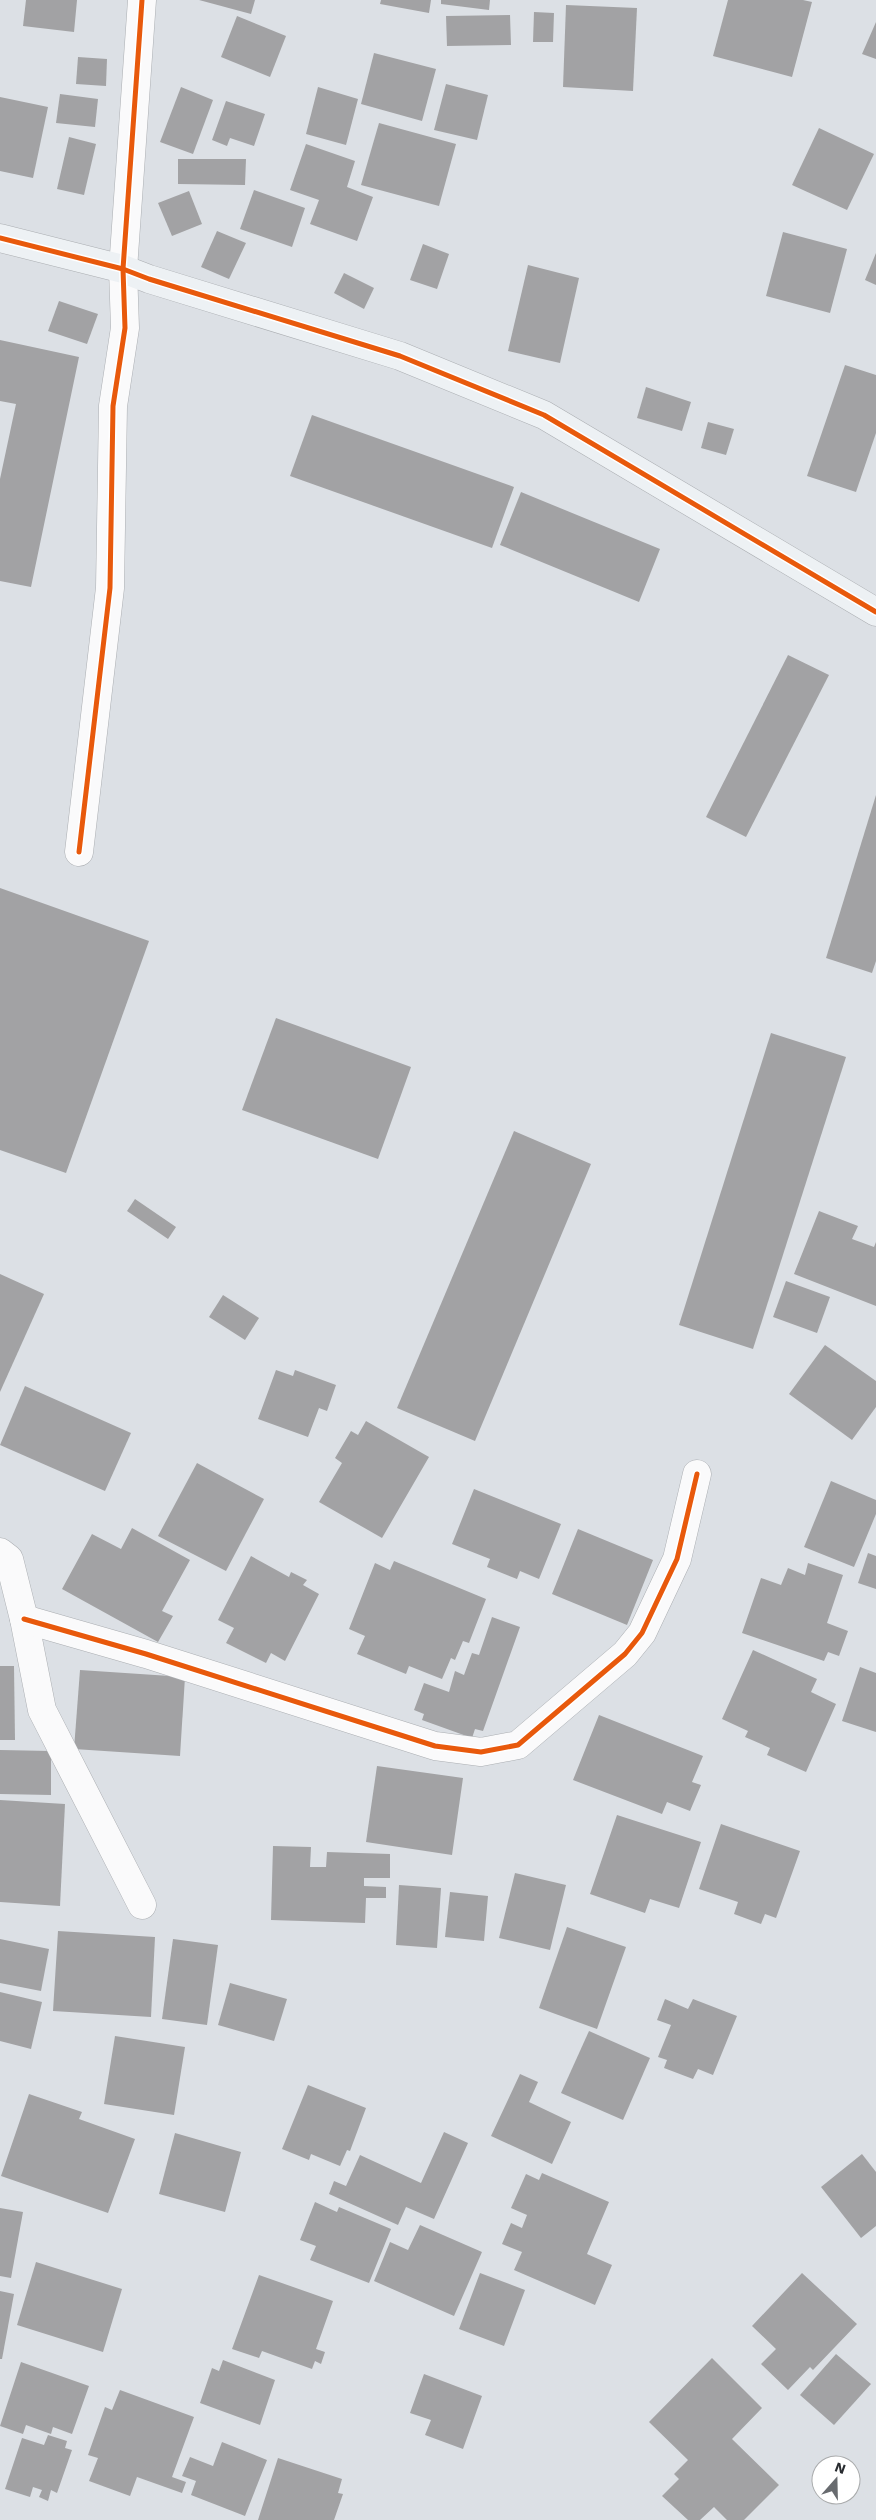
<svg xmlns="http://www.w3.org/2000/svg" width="876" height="2520" font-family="'Work Sans',sans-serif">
	<rect width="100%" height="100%" fill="#dce0e5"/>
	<g fill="#a2a2a4">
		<path d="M26,0H77L74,32L23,26Z"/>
		<path d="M199,0H255L251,14Z"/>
		<path d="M381,0H431L429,13L380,4Z"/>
		<path d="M441,0H490L489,10L441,4Z"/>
		<path d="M728,0H803L812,2L792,77L713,56Z"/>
		<path d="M566,5L637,8L633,91L563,87Z"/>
		<path d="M534,12L554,13L553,42H533Z"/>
		<path d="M510,15L511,45L447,46L446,16Z"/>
		<path d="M237,16L286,36L270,77L221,57Z"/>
		<path d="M876,22V59L862,54Z"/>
		<path d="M374,53L436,69L422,121L361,104Z"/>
		<path d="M78,57L107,59L106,86L76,84Z"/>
		<path d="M446,84L488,95L477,140L434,130Z"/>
		<path d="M181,87L213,100L193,154L160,142Z"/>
		<path d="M318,87L358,99L346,145L306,134Z"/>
		<path d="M60,94L98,99L95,127L56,123Z"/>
		<path d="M0,97L48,107L33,178L0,171Z"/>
		<path d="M226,101L265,114L254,146L230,138L227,146L212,140Z"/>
		<path d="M379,123L456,144L439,206L361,185Z"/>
		<path d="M819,128L874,154L847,210L792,185Z"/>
		<path d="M69,137L96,144L84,195L57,189Z"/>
		<path d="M306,144L355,161L347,187L373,197L357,241L310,224L319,200L290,190Z"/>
		<path d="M178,159H246L245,185L178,184Z"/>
		<path d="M254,190L305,208L292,247L240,229Z"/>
		<path d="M189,191L202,224L172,236L158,203Z"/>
		<path d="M217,231L246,243L229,279L201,267Z"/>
		<path d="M783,232L847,249L830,313L766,296Z"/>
		<path d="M423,244L449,254L437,289L410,280Z"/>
		<path d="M876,253V285L865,280Z"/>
		<path d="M528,265L579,278L560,363L508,351Z"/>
		<path d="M344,273L374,288L364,309L334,293Z"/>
		<path d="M59,301L98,314L87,344L48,331Z"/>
		<path d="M0,340L79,357L31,587L0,581V479L16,404L0,401Z"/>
		<path d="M845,365L876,375V433L856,492L807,476Z"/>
		<path d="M646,387L691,402L682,431L637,418Z"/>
		<path d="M312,415L514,487L492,548L290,476Z"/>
		<path d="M708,422L734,429L726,455L701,448Z"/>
		<path d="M521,492L660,549L639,602L500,545Z"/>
		<path d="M788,655L829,675L746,837L706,817Z"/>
		<path d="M876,795V961L872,973L826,958Z"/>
		<path d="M0,888L149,941L66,1173L0,1150Z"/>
		<path d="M276,1018L411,1067L378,1159L242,1110Z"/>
		<path d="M771,1033L846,1057L753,1349L679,1325Z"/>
		<path d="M514,1131L591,1164L475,1441L397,1408Z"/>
		<path d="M135,1199L176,1227L168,1239L127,1211Z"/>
		<path d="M819,1211L858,1226L852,1239L874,1247L876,1242V1306L794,1274Z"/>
		<path d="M0,1274L44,1294L0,1392Z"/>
		<path d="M786,1281L830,1297L817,1333L773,1317Z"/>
		<path d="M223,1295L259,1318L245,1340L209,1317Z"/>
		<path d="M825,1345L876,1381V1407L852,1440L789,1394Z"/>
		<path d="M276,1370L293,1376L295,1370L336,1385L327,1411L319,1408L308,1437L258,1419Z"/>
		<path d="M25,1386L131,1433L105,1491L0,1445Z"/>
		<path d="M366,1421L429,1457L382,1538L319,1502L342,1463L335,1458L351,1431L358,1435Z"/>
		<path d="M197,1463L264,1499L226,1571L158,1536Z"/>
		<path d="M831,1481L876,1500V1514L854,1567L804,1547Z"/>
		<path d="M474,1489L561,1524L539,1579L520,1571L517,1579L487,1567L490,1559L452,1544Z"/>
		<path d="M132,1528L190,1560L162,1611L173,1616L158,1642L62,1589L92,1534L121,1549Z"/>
		<path d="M578,1529L653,1560L627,1625L552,1594Z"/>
		<path d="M868,1553L876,1556V1589L858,1583Z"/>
		<path d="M251,1556L289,1577L291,1572L307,1580L303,1585L319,1594L285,1661L271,1653L266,1663L226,1643L234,1628L218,1620Z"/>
		<path d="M394,1561L486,1599L469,1643L463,1641L455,1660L451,1658L442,1679L409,1666L406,1674L357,1654L365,1636L349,1629L375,1563L390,1570Z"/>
		<path d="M808,1563L843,1575L827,1623L848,1631L839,1656L828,1652L824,1661L742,1633L761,1578L781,1585L788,1568L805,1575Z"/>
		<path d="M492,1617L520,1627L483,1731L475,1729L472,1738L422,1720L424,1714L414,1710L424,1683L449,1692L455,1671L464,1675L472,1653L479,1655Z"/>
		<path d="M753,1650L817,1679L811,1692L836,1704L806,1772L767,1755L770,1748L745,1737L748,1731L722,1719Z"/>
		<path d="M0,1666H14L15,1740H0Z"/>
		<path d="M860,1667L876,1673V1732L842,1721Z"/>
		<path d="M80,1670L185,1677L180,1756L74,1749Z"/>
		<path d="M599,1715L703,1756L692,1782L701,1785L690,1811L667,1802L662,1814L573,1780Z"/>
		<path d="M0,1750L51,1751V1795L0,1794Z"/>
		<path d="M377,1766L463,1778L452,1855L366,1842Z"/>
		<path d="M0,1800L65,1804L60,1906L0,1902Z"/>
		<path d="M617,1815L701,1842L679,1908L650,1899L645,1913L590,1894Z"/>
		<path d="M721,1824L800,1851L776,1918L765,1914L761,1924L734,1914L738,1902L699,1889Z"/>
		<path d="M273,1846L311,1847L310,1867H326L327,1852L390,1854V1878H364V1886L386,1887V1898H366L365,1923L271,1920Z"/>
		<path d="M515,1873L566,1885L550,1950L499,1938Z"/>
		<path d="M399,1885L441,1888L437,1948L396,1945Z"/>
		<path d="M450,1892L488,1896L484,1941L445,1937Z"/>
		<path d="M567,1927L626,1947L597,2029L539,2008Z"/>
		<path d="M58,1931L155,1937L151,2017L53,2011Z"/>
		<path d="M0,1939L49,1949L41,1991L0,1983Z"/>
		<path d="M173,1939L218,1945L207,2025L162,2019Z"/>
		<path d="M230,1983L287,1999L274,2041L218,2025Z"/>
		<path d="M0,1992L42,2002L31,2049L0,2041Z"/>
		<path d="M665,1999L688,2009L693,1999L737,2016L713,2075L698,2069L693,2079L664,2068L667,2060L658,2057L671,2025L657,2020Z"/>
		<path d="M589,2031L650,2058L623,2120L561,2093Z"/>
		<path d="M115,2036L185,2047L174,2115L104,2104Z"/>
		<path d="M520,2074L538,2082L529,2102L571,2122L552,2164L491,2136Z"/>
		<path d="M308,2085L366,2108L350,2151L347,2150L340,2166L311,2154L309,2160L282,2149Z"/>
		<path d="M29,2094L82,2112L79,2119L135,2139L108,2213L1,2176Z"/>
		<path d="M444,2132L468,2143L434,2219L406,2207L398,2225L329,2194L334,2181L346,2186L360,2155L421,2183Z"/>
		<path d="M175,2133L241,2152L225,2212L159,2194Z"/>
		<path d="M862,2154L876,2172V2226L861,2238L821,2187Z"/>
		<path d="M542,2173L609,2202L587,2254L612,2265L595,2305L514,2270L522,2252L502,2244L511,2223L522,2228L527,2215L511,2208L526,2174L539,2180Z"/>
		<path d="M315,2202L337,2212L339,2207L391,2229L369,2283L310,2260L316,2246L300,2240Z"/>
		<path d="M0,2208L23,2212L11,2278L0,2276Z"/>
		<path d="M420,2225L482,2252L454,2316L374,2281L390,2242L408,2250Z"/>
		<path d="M36,2262L122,2289L103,2352L17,2325Z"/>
		<path d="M480,2273L525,2290L504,2346L459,2329Z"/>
		<path d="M802,2273L857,2324L813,2370L810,2367L788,2390L761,2364L776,2349L752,2326Z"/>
		<path d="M259,2275L333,2301L316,2349L325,2352L321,2364L315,2361L312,2369L262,2351L259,2358L232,2349Z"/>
		<path d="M0,2291L14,2294L2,2359H0Z"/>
		<path d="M836,2354L871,2384L834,2425L800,2395Z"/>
		<path d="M712,2358L762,2408L732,2439L779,2485L744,2520H727L714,2507L700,2520H688L662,2496L679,2479L674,2474L688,2460L649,2422Z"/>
		<path d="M223,2360L275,2380L260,2425L200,2403L212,2368L219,2371Z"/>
		<path d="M21,2362L89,2386L72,2434L53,2427L51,2434L26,2425L23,2434L0,2426Z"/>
		<path d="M424,2374L482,2396L463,2449L425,2435L431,2420L410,2413Z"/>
		<path d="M120,2390L194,2417L172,2477L186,2482L182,2493L137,2477L130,2496L89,2481L98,2458L88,2455L105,2407L112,2410Z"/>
		<path d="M48,2435L67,2441L65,2448L72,2450L57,2493L51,2490L48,2501L39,2497L42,2490L33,2487L30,2497L5,2489L22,2438L44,2445Z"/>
		<path d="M222,2442L267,2460L245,2516L191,2495L196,2481L182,2476L190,2457L213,2466Z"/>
		<path d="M278,2458L342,2479L338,2493L343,2494L334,2520H258Z"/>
	</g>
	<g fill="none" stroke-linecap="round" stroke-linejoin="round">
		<g stroke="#abaeb2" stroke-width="29">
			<g id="street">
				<path d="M79,852L110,588L113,406L125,328L123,269L142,0"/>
				<path d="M0,1552L9,1559L24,1619L42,1710L142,1905"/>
				<path d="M24,1619L146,1654L435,1746L481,1752L518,1745L625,1654L642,1633L677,1559L697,1474"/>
			</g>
		</g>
		<g stroke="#abaeb2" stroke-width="29">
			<path id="secondary" d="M0,238L123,269L149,279L400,356L544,415L876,612"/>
		</g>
		<use href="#street" stroke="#fafafb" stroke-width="28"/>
		<use href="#secondary" stroke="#edf1f4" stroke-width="28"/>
		<g stroke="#fff" stroke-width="8">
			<g id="cycleway">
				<path d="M0,238L123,269L149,279L400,356L544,415L876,612"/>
				<path d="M79,852L110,588L113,406L125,328L123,269L142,0"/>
				<path d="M24,1619L146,1654L435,1746L481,1752L518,1745L625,1654L642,1633L677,1559L697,1474"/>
			</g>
		</g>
		<use href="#cycleway" stroke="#e8590c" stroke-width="5"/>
	</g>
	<g transform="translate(836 2480) rotate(20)"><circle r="24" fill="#ffffff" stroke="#a9abac"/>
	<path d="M0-4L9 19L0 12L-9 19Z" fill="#686b6f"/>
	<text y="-8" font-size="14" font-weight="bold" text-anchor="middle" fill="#292c30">N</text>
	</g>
</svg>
